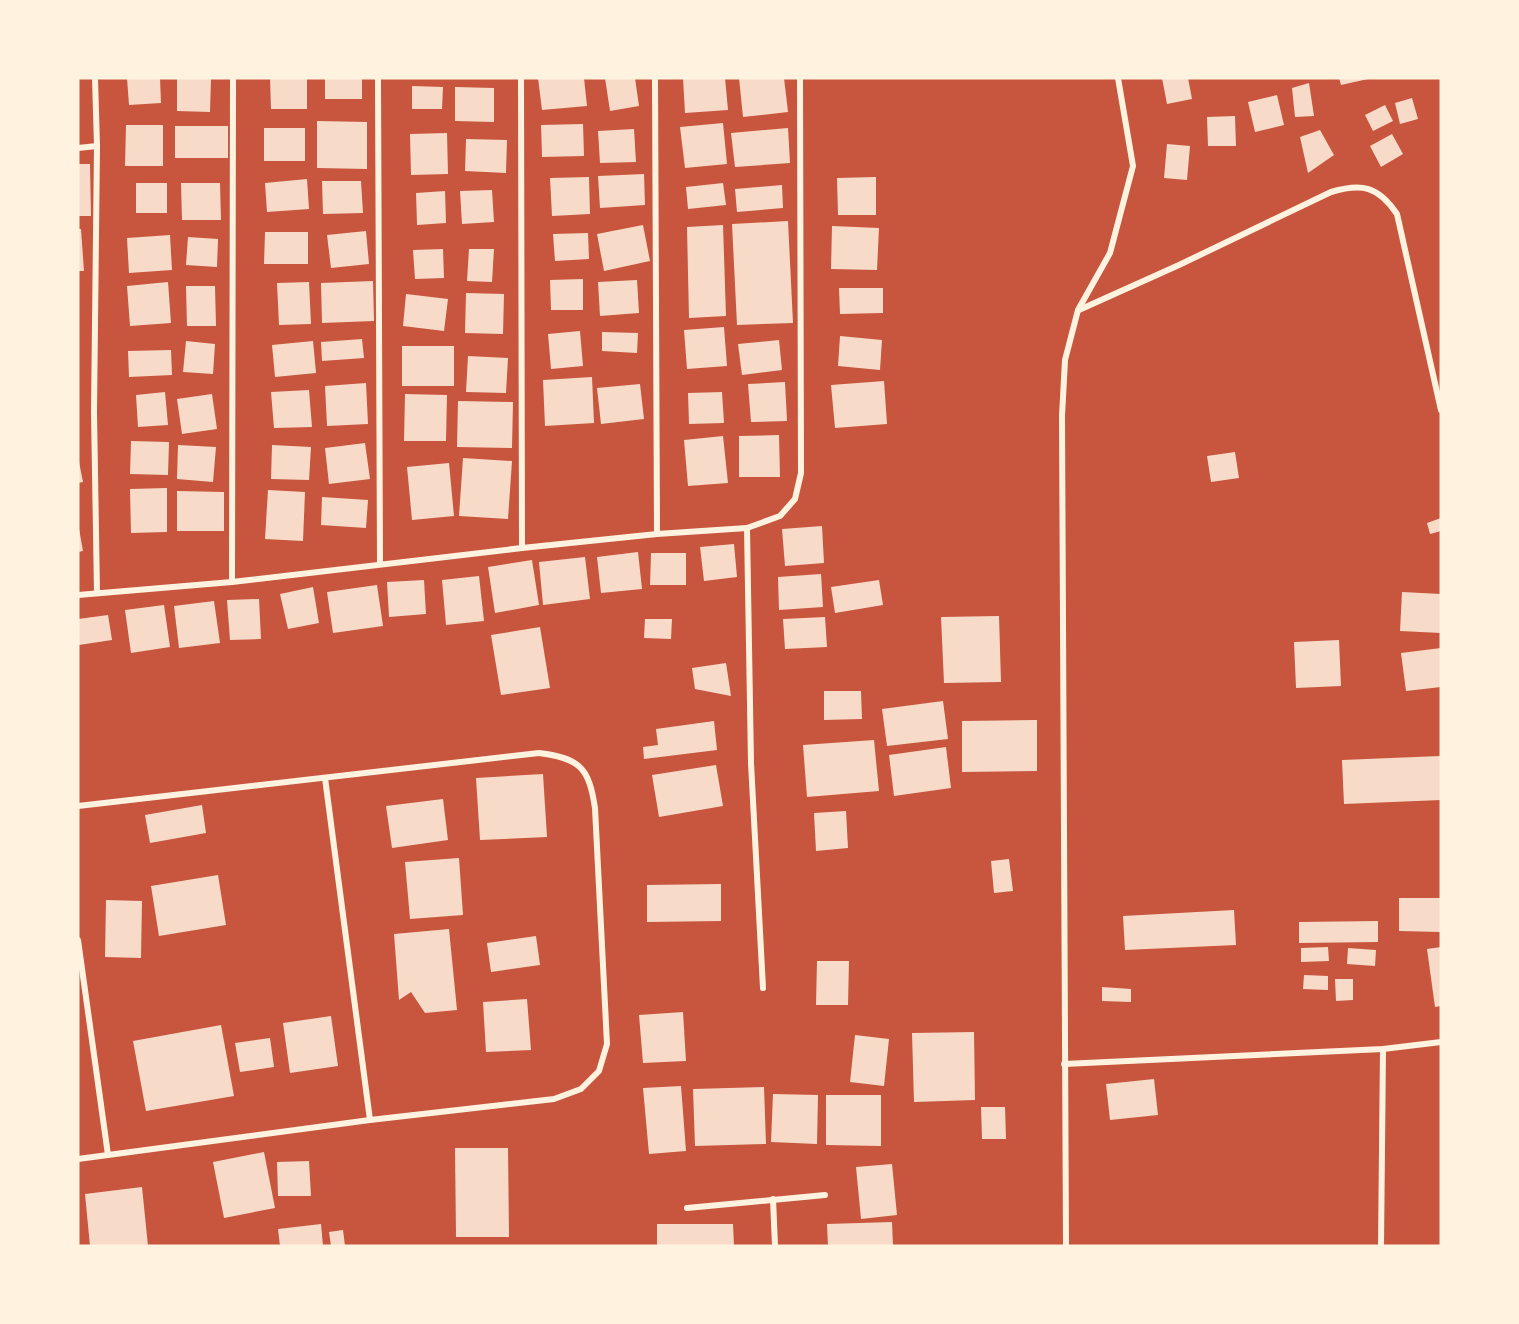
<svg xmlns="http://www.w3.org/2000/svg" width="1519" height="1324" font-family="Quicksand,sans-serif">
	<rect width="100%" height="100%" fill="#c8553d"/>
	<g fill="#f7dbc8">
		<path d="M127,78H160L161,103L129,105Z"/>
		<path d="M177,78L211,79L210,112L177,111Z"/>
		<path d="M270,78H307V109H271Z"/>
		<rect x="325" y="78" width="37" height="21"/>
		<path d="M538,78H584L587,106L542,110Z"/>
		<path d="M605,78H635L639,106L610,111Z"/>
		<path d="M683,78H725L728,110L685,113Z"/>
		<path d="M739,78H784L788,112L743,117Z"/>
		<path d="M1162,78H1188L1192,99L1167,104Z"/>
		<path d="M1339,78H1368V79L1341,85Z"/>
		<path d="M1309,83L1314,116L1295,117L1292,88Z"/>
		<path d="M412,86L443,87L442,109H412Z"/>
		<path d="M455,87L494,88V122L455,121Z"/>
		<path d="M1277,95L1284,125L1255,132L1248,102Z"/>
		<path d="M1412,98L1418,119L1400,124L1395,103Z"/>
		<path d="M1385,105L1393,121L1373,131L1365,115Z"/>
		<path d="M1235,116L1236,146H1208L1207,117Z"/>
		<path d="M317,121L367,122V169L317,168Z"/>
		<path d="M723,123L727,164L685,168L680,127Z"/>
		<path d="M583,124L584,156L542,157L541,125Z"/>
		<path d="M126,125H163V166H125Z"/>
		<rect x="175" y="126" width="53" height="32"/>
		<rect x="264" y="128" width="41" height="33"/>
		<path d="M788,128L790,163L735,167L731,133Z"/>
		<path d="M634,129L636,162L600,163L598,131Z"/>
		<path d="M1320,130L1334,155L1308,173L1300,137Z"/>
		<path d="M447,133L448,174L411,175L410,134Z"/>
		<path d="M1392,134L1403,154L1381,167L1370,146Z"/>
		<path d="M466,139L507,140L506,173L465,171Z"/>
		<path d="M1167,144L1190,146L1187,180L1164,178Z"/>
		<path d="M78,164H90L91,216H78Z"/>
		<path d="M644,174L645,205L600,208L598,176Z"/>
		<path d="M589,177L590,214L552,216L550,178Z"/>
		<path d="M876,177V215H838L837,178Z"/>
		<path d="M307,179L309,209L267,212L265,183Z"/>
		<path d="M322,181H361L363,213L323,214Z"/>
		<rect x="136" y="183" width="31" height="30"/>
		<path d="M181,183H220L221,220H182Z"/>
		<path d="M723,183L726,205L688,209L686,187Z"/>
		<path d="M782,185L783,208L737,212L735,189Z"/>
		<path d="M492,190L494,222L462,224L460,191Z"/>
		<path d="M445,191L446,223L417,225L416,193Z"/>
		<path d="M788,221L793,323L737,325L732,224Z"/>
		<path d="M643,225L650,261L604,271L597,234Z"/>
		<path d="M723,225L726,316L689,318L687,227Z"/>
		<path d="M832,226L879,228L877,270L831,269Z"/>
		<path d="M78,229H81L84,271H78Z"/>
		<path d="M366,231L369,264L331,268L327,235Z"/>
		<path d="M265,232H308V264H264Z"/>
		<path d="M588,233L589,259L555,261L553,234Z"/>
		<path d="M170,235L172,270L129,273L127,238Z"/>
		<path d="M188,237L218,239L217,267L186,265Z"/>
		<path d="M443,249L444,278L415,279L413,250Z"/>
		<path d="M469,249H494L492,282L467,281Z"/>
		<path d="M583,279V310H551L550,280Z"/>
		<path d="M637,280L639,313L600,316L598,282Z"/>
		<path d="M373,281L374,321L322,323L321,283Z"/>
		<path d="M168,282L171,323L130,326L127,286Z"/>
		<path d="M309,282L311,324L279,325L277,283Z"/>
		<path d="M186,286H215L216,326H187Z"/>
		<path d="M839,288H883V313L840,314Z"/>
		<path d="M466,293L504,294L503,334L465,333Z"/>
		<path d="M406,294L448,299L444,331L403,326Z"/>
		<path d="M724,327L727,366L687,369L684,330Z"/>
		<path d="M580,331L583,366L551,369L548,334Z"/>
		<path d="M602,332L638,333L637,353L602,351Z"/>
		<path d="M840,336L882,340L880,370L838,366Z"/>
		<path d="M362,339L364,358L322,361L321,342Z"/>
		<path d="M779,340L782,370L742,375L738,344Z"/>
		<path d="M186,341L215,344L213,374L183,372Z"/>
		<path d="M313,341L316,373L275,377L272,345Z"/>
		<rect x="402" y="346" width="52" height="40"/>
		<path d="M171,350L172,375L129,377L128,351Z"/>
		<path d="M468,356L508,358L506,393L466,392Z"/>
		<path d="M592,377L594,423L545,426L543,380Z"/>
		<path d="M884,381L887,424L835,428L831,385Z"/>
		<path d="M785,382L787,421L751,422L748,384Z"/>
		<path d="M366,383L368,424L327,426L325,386Z"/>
		<path d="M640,384L644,419L601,424L597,388Z"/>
		<path d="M309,390L312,427L274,428L271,392Z"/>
		<path d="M165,392L168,425L138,427L136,395Z"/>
		<path d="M722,392L724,423L689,424L688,393Z"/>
		<path d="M212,394L217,429L182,434L177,399Z"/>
		<path d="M405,394L447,395L446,441H404Z"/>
		<path d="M458,401L513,402L512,448L457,447Z"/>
		<path d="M779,435L780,477H739V436Z"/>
		<path d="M723,436L728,483L688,486L684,440Z"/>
		<path d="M131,441L169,442L168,475L130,474Z"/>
		<path d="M365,443L370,479L329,484L325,448Z"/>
		<path d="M178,445L216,447L213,482L177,479Z"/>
		<path d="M272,445L311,447L309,480L271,479Z"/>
		<path d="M1235,452L1239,478L1211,482L1207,456Z"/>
		<path d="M78,457L83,482L78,483Z"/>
		<path d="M463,458L512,461L508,519L459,516Z"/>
		<path d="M449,463L454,516L412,520L407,467Z"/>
		<path d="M167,488V532L131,533L130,489Z"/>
		<path d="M268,490L305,492L303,541L265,539Z"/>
		<path d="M177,491L224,492V531H177Z"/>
		<path d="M322,497L368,500L366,528L321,525Z"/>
		<path d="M1441,518V531L1430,534L1427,523Z"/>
		<path d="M78,523L83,551L78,552Z"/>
		<path d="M822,526L824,563L785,566L782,529Z"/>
		<path d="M734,544L737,577L704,581L700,547Z"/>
		<path d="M638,552L642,589L601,593L597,557Z"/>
		<path d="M651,553H686V585H650Z"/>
		<path d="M585,557L590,599L543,605L539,562Z"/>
		<path d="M532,560L539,605L495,613L488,567Z"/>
		<path d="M821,574L823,607L779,610L778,577Z"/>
		<path d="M479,576L484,621L446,625L442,580Z"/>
		<path d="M424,580L426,614L389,617L387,582Z"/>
		<path d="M879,580L883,605L835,613L831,587Z"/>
		<path d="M377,585L383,626L333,633L327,592Z"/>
		<path d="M313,587L319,623L288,629L280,594Z"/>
		<path d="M1402,592L1441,594V633L1400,631Z"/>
		<path d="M259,599L261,639L230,640L227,600Z"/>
		<path d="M214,601L220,643L179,648L174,606Z"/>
		<path d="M164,605L170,647L131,653L125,610Z"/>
		<path d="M108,615L112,640L79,645L78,619Z"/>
		<path d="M999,616L1001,682L944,683L941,617Z"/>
		<path d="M825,617L827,647L785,649L783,619Z"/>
		<path d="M645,619H672L671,639L644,638Z"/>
		<path d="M540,627L550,688L501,695L491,635Z"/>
		<path d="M1339,640L1341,686L1296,688L1294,642Z"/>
		<path d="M1441,648V687L1406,691L1401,653Z"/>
		<path d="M726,663L731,696L695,689L692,668Z"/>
		<path d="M824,691H861L862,719L824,720Z"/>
		<path d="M943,701L948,739L887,746L882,709Z"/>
		<path d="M1037,720V771L962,772V721Z"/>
		<path d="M714,721L717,750L644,759L643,747L658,745L656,729Z"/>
		<path d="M874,740L879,791L807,797L803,745Z"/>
		<path d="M946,747L951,788L894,796L889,755Z"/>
		<path d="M1440,756L1441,800L1344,804L1342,760Z"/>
		<path d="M716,765L723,806L659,817L652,775Z"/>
		<path d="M543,774L547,837L480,840L476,778Z"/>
		<path d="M443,799L448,840L392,848L386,806Z"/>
		<path d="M202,805L206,833L150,843L145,815Z"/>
		<path d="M846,811L848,848L816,851L814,813Z"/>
		<path d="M459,858L463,915L410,919L405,862Z"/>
		<path d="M1009,859L1013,891L994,893L991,861Z"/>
		<path d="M218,875L226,925L159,936L151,886Z"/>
		<path d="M721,884V921L647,922V885Z"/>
		<path d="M1399,898H1441V932L1399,931Z"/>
		<path d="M106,900L142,901L141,958L105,957Z"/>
		<path d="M1234,910L1236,945L1125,950L1123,916Z"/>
		<path d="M1378,921V942L1299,943V922Z"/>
		<path d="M449,929L457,1010L425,1013L411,992L399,1000L394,934Z"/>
		<path d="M536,936L540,965L491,972L487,943Z"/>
		<path d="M1328,947L1329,961L1301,962V948Z"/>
		<path d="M1441,947V1006L1435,1007L1427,949Z"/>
		<path d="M1348,948L1376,950L1375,966L1347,964Z"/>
		<path d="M817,961H849L848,1005H816Z"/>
		<path d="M1304,975L1328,976V990L1303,989Z"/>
		<path d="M1335,979H1353V1000L1336,1001Z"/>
		<path d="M1102,987L1131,989V1002L1102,1001Z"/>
		<path d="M527,999L531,1050L486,1052L483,1002Z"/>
		<path d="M683,1012L686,1061L643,1063L639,1015Z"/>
		<path d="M331,1016L338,1066L290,1073L283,1023Z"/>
		<path d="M221,1025L234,1096L146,1111L133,1041Z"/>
		<path d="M974,1032L975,1100L914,1102L912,1033Z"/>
		<path d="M855,1035L889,1039L884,1086L850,1082Z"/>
		<path d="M270,1038L274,1067L240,1072L235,1043Z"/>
		<path d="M1154,1079L1158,1115L1110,1120L1106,1084Z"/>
		<path d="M681,1086L686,1151L649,1154L643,1088Z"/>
		<path d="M764,1087L766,1144L695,1146L693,1089Z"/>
		<path d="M773,1094L818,1095L817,1144L771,1142Z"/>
		<path d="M826,1095H881V1146L826,1145Z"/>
		<path d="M981,1107H1005L1006,1139H982Z"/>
		<path d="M455,1148H508L509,1237H456Z"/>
		<path d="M264,1152L275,1208L224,1218L213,1162Z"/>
		<path d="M309,1161L311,1196H278L277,1162Z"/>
		<path d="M892,1164L897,1215L861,1219L856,1167Z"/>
		<path d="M142,1187L148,1246H90L85,1194Z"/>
		<path d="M892,1222L893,1246H828L827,1224Z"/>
		<path d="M321,1224L323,1246H280L278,1229Z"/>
		<path d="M657,1224H733L734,1246H657Z"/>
		<path d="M343,1230L345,1246H331L329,1232Z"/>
	</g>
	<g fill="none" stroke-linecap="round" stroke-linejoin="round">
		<g stroke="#fff3e0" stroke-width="6">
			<path d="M95,78L97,146L94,412L97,593"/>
			<path d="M378,78L380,563"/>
			<path d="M521,78L522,548"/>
			<path d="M655,78L657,534"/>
			<path d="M78,148L97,146"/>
			<path d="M1079,310L1179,265L1331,192C1362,183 1378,186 1397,214L1441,410"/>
			<path d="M747,528L751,763L763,988"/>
			<path d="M232,582L233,78"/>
			<path d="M78,595L232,582L522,548L657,534L747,528L780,516L795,499L801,473L800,78"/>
			<path d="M325,778L370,1120"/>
			<path d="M78,806L539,753C580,758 589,768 595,808L607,1044L599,1071L581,1089L554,1099L370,1120L78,1159"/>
			<path d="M78,940L108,1155"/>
			<path d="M1064,1064L1383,1049L1441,1042"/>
			<path d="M773,1199L775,1246"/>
			<path d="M687,1208L825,1195"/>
			<path d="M1066,1246L1062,416L1065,360L1078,310L1110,253L1133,166L1118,78"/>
			<path d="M1381,1246L1383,1049"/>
		</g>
	</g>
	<rect width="1519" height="1324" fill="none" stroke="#fff3e0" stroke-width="159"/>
</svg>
